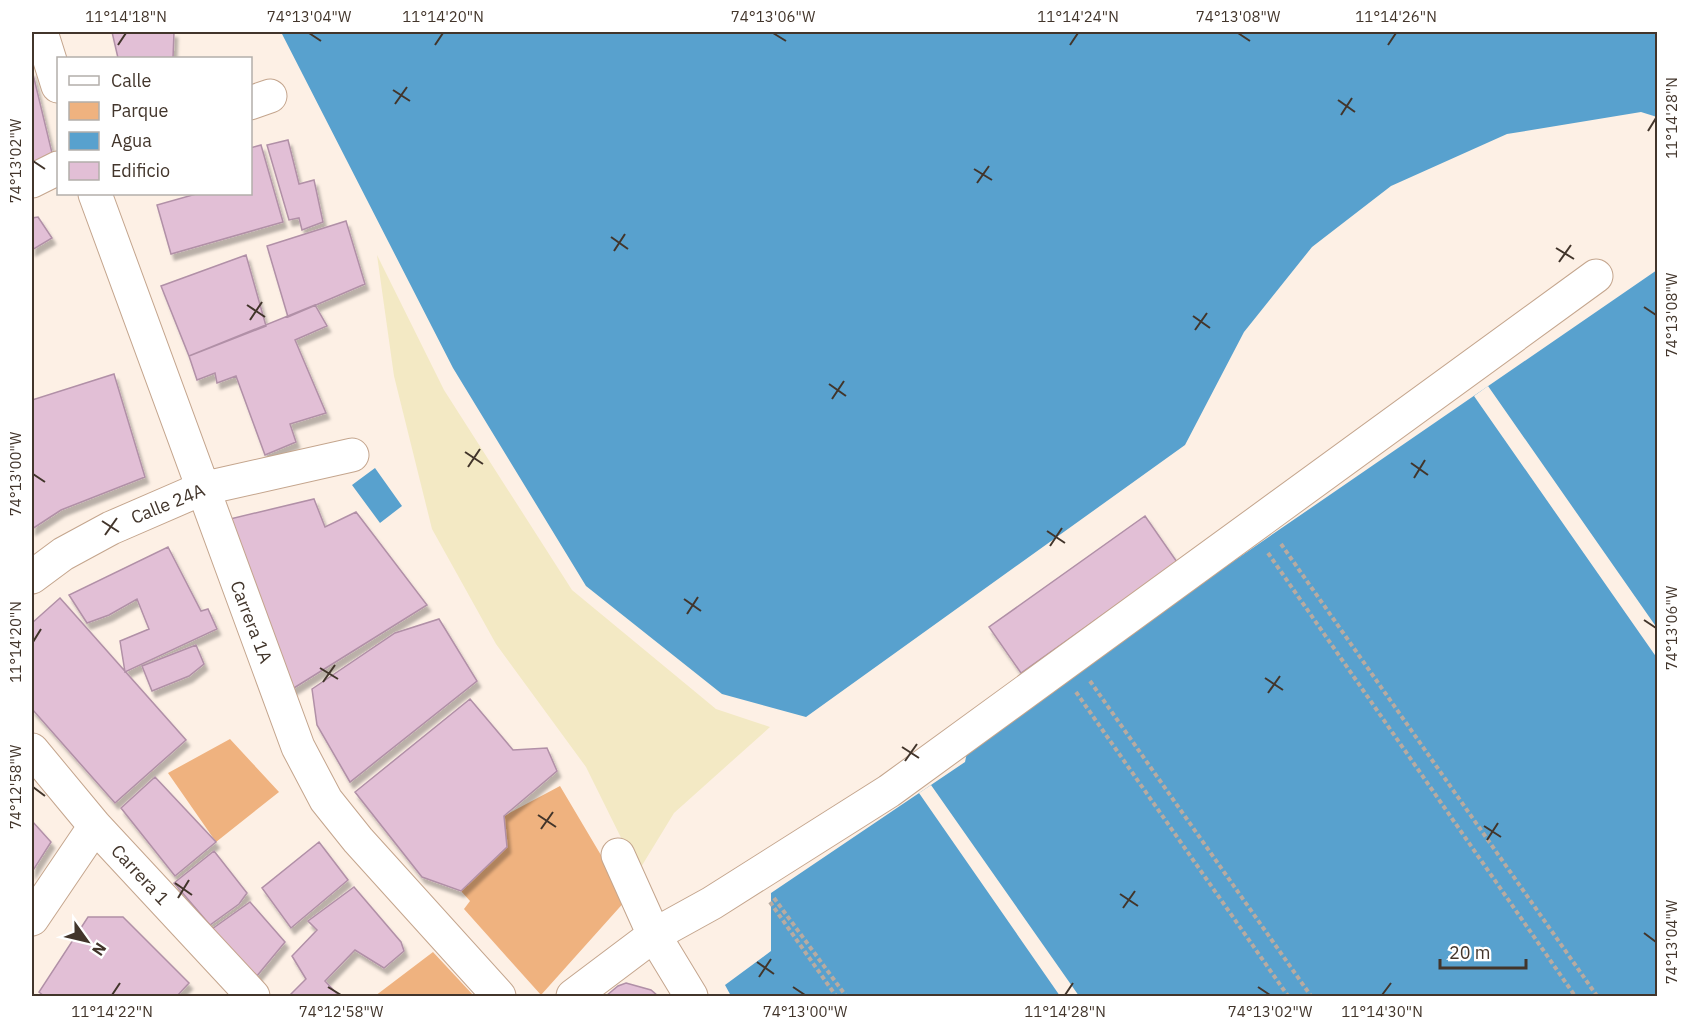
<svg xmlns="http://www.w3.org/2000/svg" width="1689" height="1028" font-family="'IBM Plex Sans',sans-serif">
	<defs>
		<filter id="shadow"><feDropShadow dx="3.5" dy="6" stdDeviation="1.5" flood-color="#0004"/></filter>
	</defs>
	<rect width="100%" height="100%" fill="#fdf0e5"/>
	<path fill="#efb27f" d="M230 739 279 792 216 842 168 773Z
		M560 786 627 899 541 995 464 909 470 901 461 891 507 847 504 816Z
		M433 952 474 996H375Z"/>
	<path fill="#f3e9c4" d="M377 255 444 390 572 590 716 709 770 727 674 813 638 872 586 767 496 644 432 529 394 376Z"/>
	<path fill="#58a1ce" d="M281 32H1657V117L1641 112 1507 134 1391 186 1312 247 1244 332 1185 445 806 717 722 694 586 586 453 368Z
		M1657 270V996H731L725 985 771 951V893L965 762 969 743Z
		M375 468 402 506 380 523 352 485Z"/>
	<path fill="#fdf0e5" d="M1488 386 1657 628V658L1474 396Z
		M931 785 1079 996H1060L919 793Z"/>
	<path fill="#e2bfd6" stroke="#b190a7" stroke-width="1.5" filter="url(#shadow)" d="M112 32H174L173 58H118Z
		M32 70 52 153 32 164Z
		M288 140 299 184 314 180 323 222 302 230 299 218 289 220 267 145Z
		M261 145 283 222 171 254 157 205 196 194H250V148Z
		M38 217 52 238 32 250V218Z
		M346 221 365 284 288 317 267 246Z
		M246 255 266 326 189 356 161 286Z
		M315 305 327 326 295 340 326 413 290 424 296 442 265 455 236 376 217 383 215 373 197 380 189 356Z
		M114 374 145 477 61 510 32 529V400Z
		M314 499 325 527 356 512 427 605 289 691 230 519Z
		M1145 516 1177 562 1021 673 989 627Z
		M168 547 201 611 208 609 217 629 125 672 120 641 149 629 137 599 109 615 87 623 69 595Z
		M60 598 186 740 115 803 32 709V623Z
		M439 619 477 681 350 782 317 725 312 689 395 633Z
		M196 645 204 664 189 676 152 691 142 666Z
		M470 699 513 750 547 748 557 771 504 816 507 847 461 891 422 877 355 792Z
		M155 777 216 842 175 876 121 808Z
		M32 821 51 842 32 872Z
		M319 842 348 880 291 928 262 888Z
		M214 851 247 893 239 904 210 925 174 883Z
		M354 887 401 942 404 951 384 968 355 950 325 981 339 996H289L306 979 292 956 317 930 308 921Z
		M250 902 285 942 256 977 212 929Z
		M88 917H123L189 983 177 996H44L39 992Z
		M626 983 651 990 658 996H606L618 986Z"/>
	<g fill="none" stroke-linecap="round" stroke-linejoin="round">
		<defs>
			<path id="minor" d="M41 32 58 86
				M250 103 270 96
				M32 181 58 168
				M95 194 298 747 326 800 358 840 499 996
				M32 577 63 554 111 528 201 489 352 455
				M32 750 95 826 253 996
				M618 855 654 935 691 996
				M32 919 95 826
				M573 996 654 935 712 903 889 791 1596 276"/>
		</defs>
		<use href="#minor" stroke="#c4a58d" stroke-width="35"/>
		<path stroke="#b8aba1" stroke-width="4" stroke-dasharray="4.5 3" stroke-linecap="butt" d="M1281 544 1597 996
			M1268 553 1575 996
			M1090 681 1311 996
			M1076 692 1288 996
			M774 898 846 996
			M770 902 836 996"/>
		<use href="#minor" stroke="#fff" stroke-width="33"/>
	</g>
	<path fill="none" stroke="#42352b" stroke-width="2" d="M309 33 321 41M773 33 786 41M1238 33 1250 41M118 45 126 33M435 45 443 33M1070 45 1078 33M1388 45 1396 33M393 90 410 101M1338 100 1355 112M395 104 407 87M1341 115 1352 98M1648 131 1656 118M33 161 45 169M974 169 992 180M977 183 989 166M611 237 628 249M1556 248 1574 259M614 251 625 234M1559 262 1571 245M247 305 265 317M1644 307 1656 315M1193 316 1210 328M250 320 262 302M1195 330 1207 313M829 384 846 396M832 399 844 381M465 452 483 464M1411 463 1428 475M468 467 480 449M33 474 45 482M1414 478 1425 460M102 521 119 532M1047 531 1065 543M105 535 117 518M1050 546 1062 528M684 599 701 611M687 614 698 597M1644 620 1656 628M33 642 41 629M320 668 338 679M1265 678 1283 690M323 682 335 665M1268 693 1280 676M902 747 919 758M905 761 917 744M33 787 45 796M538 815 556 827M1484 826 1501 837M541 829 553 812M1487 840 1498 823M175 883 192 895M1120 894 1138 906M178 898 189 880M1123 908 1135 891M1644 933 1656 942M757 962 774 974M759 977 771 959M328 987 341 995M793 987 805 995M1258 987 1270 995M112 995 120 983M1065 995 1073 983M1382 995 1391 983"/>
	<g text-anchor="middle" stroke-width="4.5" stroke-linejoin="round" paint-order="stroke">
		<g font-size="18" fill="#42352b" stroke="#fff">
			<text transform="translate(168 504) rotate(-22)" y="6">Calle 24A</text>
			<text transform="translate(251 622) rotate(69)" y="6">Carrera 1A</text>
			<text transform="translate(140 875) rotate(47)" y="6">Carrera 1</text>
		</g>
	</g>
	<rect width="1689" height="1028" fill="none" stroke="#ffffff" stroke-width="66"/>
	<rect x="57" y="57" width="195" height="138" fill="#ffffff" stroke="#b3aeaa" stroke-width="1.5"/>
	<rect x="69" y="76" width="30" height="9" fill="#ffffff" stroke="#b3aeaa" stroke-width="1.5"/>
	<text x="111" y="87" font-size="18" fill="#42352b">Calle</text>
	<rect x="69" y="102" width="30" height="18" fill="#efb27f" stroke="#b3aeaa" stroke-width="1.5"/>
	<text x="111" y="117" font-size="18" fill="#42352b">Parque</text>
	<rect x="69" y="132" width="30" height="18" fill="#58a1ce" stroke="#b3aeaa" stroke-width="1.5"/>
	<text x="111" y="147" font-size="18" fill="#42352b">Agua</text>
	<rect x="69" y="162" width="30" height="18" fill="#e2bfd6" stroke="#b3aeaa" stroke-width="1.5"/>
	<text x="111" y="177" font-size="18" fill="#42352b">Edificio</text>
	<g transform="translate(87 941) rotate(124)" stroke="#ffffff" stroke-width="4.5" paint-order="stroke">
	<path d="M0-4.5L10 22L0 15L-10 22Z" fill="#42352b"/>
	<text y="-9" font-size="16" font-weight="bold" text-anchor="middle" fill="#42352b">N</text>
	</g>
	<path d="M1440 959v9h86v-9" fill="none" stroke="#42352b" stroke-width="3"/>
	<text x="1449" y="959" font-size="18" fill="#42352b" stroke="#ffffff" stroke-width="4.5" paint-order="stroke">20 m</text>
	<rect x="33" y="33" width="1623" height="962" fill="none" stroke="#42352b" stroke-width="2"/>
	<g font-size="15" text-anchor="middle" fill="#42352b">
		<text x="126" y="22">11°14'18"N</text>
		<text x="309" y="22">74°13'04"W</text>
		<text x="443" y="22">11°14'20"N</text>
		<text x="773" y="22">74°13'06"W</text>
		<text x="1078" y="22">11°14'24"N</text>
		<text x="1238" y="22">74°13'08"W</text>
		<text x="1396" y="22">11°14'26"N</text>
		<text transform="translate(1672 118) rotate(-90)" y="5">11°14'28"N</text>
		<text transform="translate(16 161) rotate(-90)" y="5">74°13'02"W</text>
		<text transform="translate(1672 315) rotate(-90)" y="5">74°13'08"W</text>
		<text transform="translate(16 474) rotate(-90)" y="5">74°13'00"W</text>
		<text transform="translate(1672 628) rotate(-90)" y="5">74°13'06"W</text>
		<text transform="translate(16 642) rotate(-90)" y="5">11°14'20"N</text>
		<text transform="translate(16 787) rotate(-90)" y="5">74°12'58"W</text>
		<text transform="translate(1672 942) rotate(-90)" y="5">74°13'04"W</text>
		<text x="112" y="1017">11°14'22"N</text>
		<text x="341" y="1017">74°12'58"W</text>
		<text x="805" y="1017">74°13'00"W</text>
		<text x="1065" y="1017">11°14'28"N</text>
		<text x="1270" y="1017">74°13'02"W</text>
		<text x="1382" y="1017">11°14'30"N</text>
	</g>
</svg>
